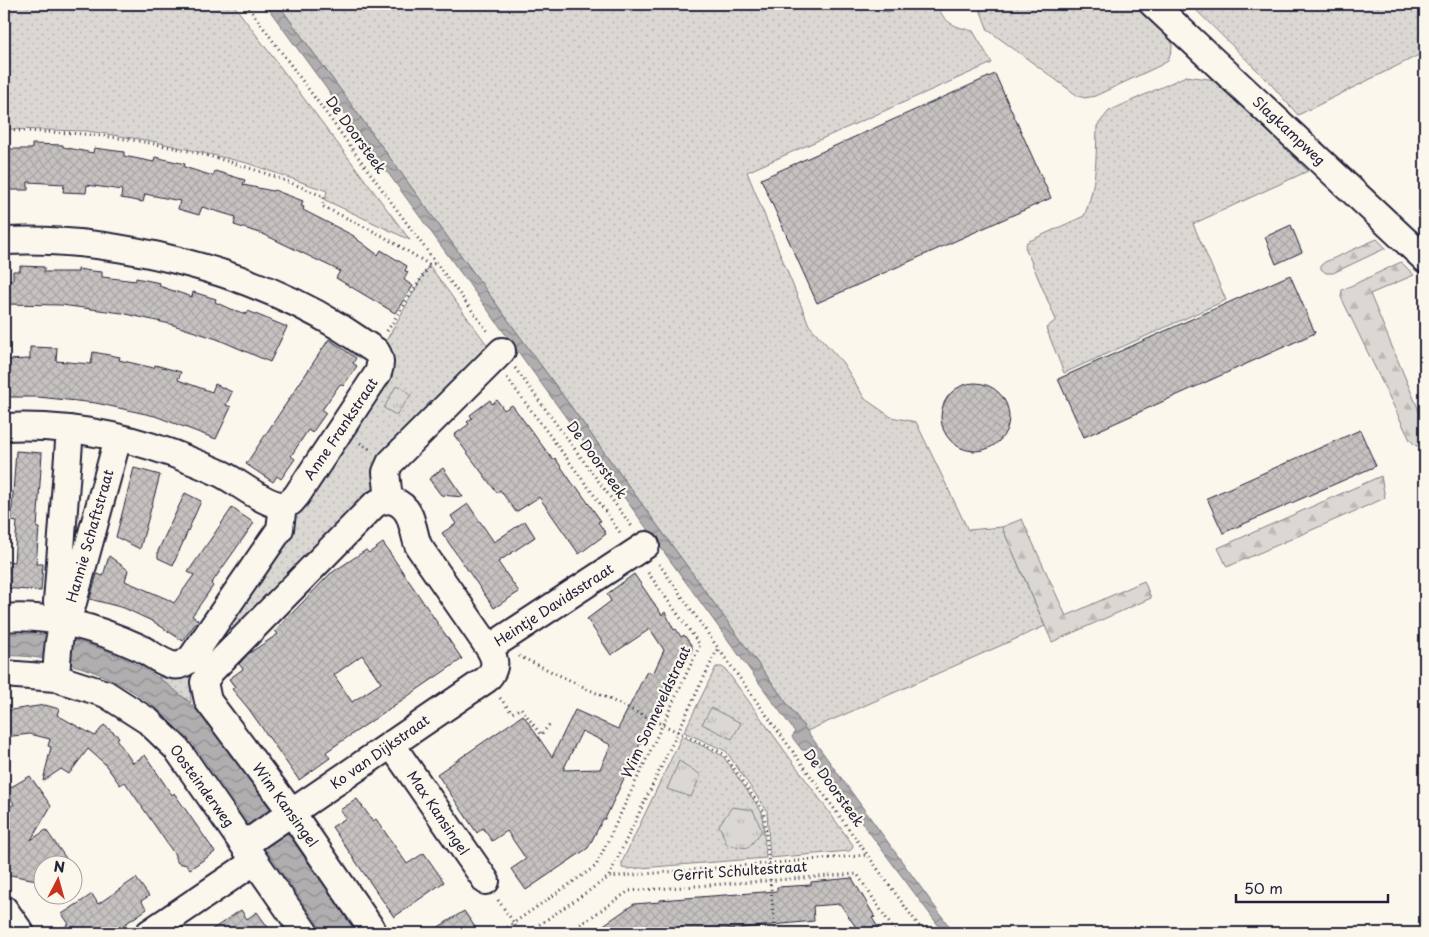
<svg xmlns="http://www.w3.org/2000/svg" width="1429" height="937" font-family="'Playpen Sans',sans-serif">
	<defs>
		<pattern id="grass-dots" width="8" height="8" patternUnits="userSpaceOnUse" patternTransform="scale(1.25)"><rect width="8" height="8" fill="#dbd8d3"/><path d="M2 2h.1M6 6h.1" fill="none" stroke="#bcb9b6" stroke-width="1.8" stroke-linecap="round"/></pattern>
		<pattern id="forest-firs" width="22" height="20" patternUnits="userSpaceOnUse" patternTransform="scale(1.25)"><rect width="22" height="20" fill="#dbd8d3"/><path d="M5 1l3.5 6h-7zM16 11l3.5 6h-7z" fill="#bcb9b6"/></pattern>
		<pattern id="park-tufts" width="24" height="20" patternUnits="userSpaceOnUse" patternTransform="scale(1.25)"><rect width="24" height="20" fill="#dbd8d3"/><path d="M3 7l-1-3M5 7V3M7 7l1-3M15 17l-1-3M17 17v-4M19 17l1-3" fill="none" stroke="#bcb9b6"/></pattern>
		<pattern id="water-waves" width="16" height="10" patternUnits="userSpaceOnUse" patternTransform="scale(1.25)"><rect width="16" height="10" fill="#b1aeb0"/><path d="M0 5q4-4 8 0t8 0" fill="none" stroke="#908d90"/></pattern>
		<pattern id="building-cross-hatch" width="8" height="8" patternUnits="userSpaceOnUse" patternTransform="scale(1.25)"><rect width="8" height="8" fill="#c6c2c0"/><path d="M0 0l8 8M0 8l8-8" fill="none" stroke="#aaa6a6"/></pattern>
	</defs>
	<rect width="100%" height="100%" fill="#fbf7ec"/>
	<filter id="ink" filterUnits="userSpaceOnUse"><feTurbulence type="fractalNoise" baseFrequency=".02" numOctaves="2"/><feDisplacementMap in="SourceGraphic" scale="10" xChannelSelector="R" yChannelSelector="G"/><feConvolveMatrix kernelMatrix="1 2 1 2 8 2 1 2 1" color-interpolation-filters="sRGB"/></filter>
	<g filter="url(#ink)">
		<path fill="url(#grass-dots)" stroke="#7e7d87" d="M4 4H233L410 240 325 200 327 191 247 163 152 141 87 131 4 129Z
			M278 4H879L883 11 894 9 895 4H938C942 23 956 27 973 31L992 63 747 172 809 325 843 363 865 399 891 417 916 422 968 530 1002 527 1045 626 807 731Z
			M978 4H1141L1172 35V48L1168 61 1159 66 1095 96 1085 98 1078 96 988 30Z
			M1190 4H1425V52L1298 115 1268 81Z
			M1186 76 1216 80 1308 171 1193 224 1226 300 1064 373 1046 328 1056 320 1025 247 1027 242 1084 216C1097 185 1096 159 1097 126L1109 111Z
			M429 265 488 346 393 442 384 455 381 490 363 500 226 636 201 659 194 667 190 681 191 703 158 677H168L393 359 386 341Z
			M716 667H722L726 670 853 845 852 849 849 851 770 858 767 811 726 751 684 732Z
			M682 736 723 756 762 812 766 858 628 869 622 868V862Z"/>
		<path fill="url(#forest-firs)" stroke="#7e7d87" d="M879 4H895L894 9 889 12 883 11Z
			M1377 239 1386 248 1333 273H1326L1321 269V265L1325 262Z
			M1401 262 1414 275 1370 294 1425 425V442L1416 446 1410 440 1341 297 1342 290Z
			M1381 476 1385 498 1227 567 1218 548Z
			M1022 519 1066 616 1144 581 1151 598 1052 642 1002 527Z"/>
		<path fill="url(#park-tufts)" stroke="#7e7d87" d="M396 386H400L411 395 396 415 384 408Z
			M711 708 741 723 732 739 702 724Z
			M679 761 701 775 691 797 667 789Z
			M732 807 753 810 762 831 748 848 727 845 719 825Z"/>
		<path fill="url(#water-waves)" stroke="#787681" d="M265 4H278L954 933H944L808 750H802L792 737 795 732Z
			M4 634C21 632 40 634 58 637 119 649 167 676 209 723L358 933H324L191 741C153 699 106 669 50 660 35 657 19 655 4 656Z"/>
		<path fill="url(#building-cross-hatch)" stroke="#22223b" fill-rule="evenodd" d="M995 74 1051 198 817 303 761 179Z
			M32 144 63 145V147L93 153 94 148 124 152V156L154 162 155 157 185 164 184 167 213 176 215 171 245 180 243 185 273 191 274 190 303 201 301 206 304 207 303 210 354 236V237L378 255 381 250 407 266 405 271 408 272 404 280 413 286 395 313 336 278 340 271 263 234 234 225 236 217 202 207 199 215 178 209 180 201 145 194 143 202 121 198 122 190 87 185 86 193 63 192 64 184 28 182V190H6L5 182H4V149H32Z
			M1291 225 1302 252 1276 264 1265 237Z
			M20 266 44 267V272H78V269L91 271 102 272V277L136 281V278L160 283 159 286 192 297 193 292 216 299 215 302 230 309 247 314 248 311 287 327 270 362 217 339 170 324 122 313 61 305 4 304V281L13 280V271H20Z
			M1290 275 1315 333 1084 437 1058 379Z
			M329 339 356 358 353 363 357 366 343 386 340 384 322 410 326 413 312 433 308 430 291 456 295 459 281 479 277 476 273 482 246 464Z
			M30 347 57 348 56 361 91 364 93 352 120 357 119 360 154 368 155 365 181 372 178 380 212 392 215 384 232 392 226 405 231 407 216 439 155 416 96 403 38 397H4V360L30 359Z
			M941 417a34 34 0 1 1 68 0a34 34 0 1 1-68 0Z
			M490 400 492 404 497 400 504 410 512 405 553 460 555 458 575 487 576 486 601 521 598 522 606 534 579 554 539 497 516 512 500 490 497 493 454 435 469 424 467 422 472 418 470 415Z
			M1360 430 1376 466 1223 533 1207 498Z
			M16 451 42 453 37 528H39L36 564H43L41 591 4 588V561L14 562 17 522 11 521Z
			M134 468 160 475 140 549 116 537Z
			M443 468 463 497 441 495 429 479Z
			M185 493 201 501 173 565 158 558V551Z
			M468 504 494 542 525 521 535 537 498 562 519 592 494 608 442 533 456 524 451 516Z
			M232 508 254 523 211 584 213 586 192 616 198 620 183 641 154 622 124 608 90 599 97 574 103 576 109 556 128 570 125 581 167 599 174 603 194 575 188 572Z
			M383 543 462 659 326 752 330 758 299 780 248 708 232 689 235 687 229 679 243 669 239 664 248 654 278 634 275 631 330 574 366 550 369 553ZM362 655 381 683 352 702 334 675Z
			M634 574 662 615 665 612 674 630 676 629 681 637 684 635 692 646V650L686 662 683 660 663 703 660 701 605 819H603L588 848 526 890 511 869 526 859 507 831 492 841 483 828 477 833 437 774 523 715 552 757 575 710 618 729 647 671 653 674 664 650 650 629 611 655 587 619 611 601 607 594ZM582 731 611 745 600 769 563 770Z
			M45 705 59 709 57 715 95 736 104 725 119 737 117 740 133 763 145 755 172 795 174 793 215 852 190 869 187 865 178 863 175 858V855L125 782 120 785 104 763 88 749 69 774 61 769 43 781 51 747 48 746 50 739 30 734 4 737V711Z
			M30 776 51 806 31 840 46 830 70 864H42V881L10 875 4 886V811L14 804 6 790Z
			M357 799 373 821 376 819 407 864 424 853 444 882 394 917 332 827 346 818 340 810Z
			M136 878 149 896 141 901 147 909 112 933H55L69 924 62 914 85 899 92 894 98 904Z
			M852 878 875 917 872 918 882 933H860L840 904 813 906 814 921 689 933H592L634 904 660 902V900L777 891V887L811 885V882Z
			M241 910 247 919 257 912 272 933H207Z
			M464 911 479 933H429Z"/>
		<g fill="none" stroke-linecap="round" stroke-linejoin="round">
			<defs>
				<path id="minor" d="M1153 4 1425 259
					M4 241C112 236 245 269 338 326 351 334 363 343 376 351 381 359 381 364 378 373L297 495 291 502 283 505 280 529 192 657C187 662 180 667 172 665 160 662 149 652 138 647 96 628 51 614 4 618
					M4 427C69 424 134 437 194 462 204 466 213 470 222 474 238 482 267 506 283 505
					M389 500 386 472 390 463 502 351
					M62 618 57 602 70 429
					M4 674 56 678 106 694 148 721 177 749 305 933
					M56 678C58 650 57 631 72 606L118 438
					M391 744 486 881
					M244 845 487 679C497 668 496 660 489 648
					M4 909 21 933
					M371 928 292 813 208 701 204 682 211 671 374 505C391 493 408 505 412 524 415 532 415 539 419 547L489 648 646 545
					M149 933 255 861"/>
			</defs>
			<use href="#minor" stroke="#22223b" stroke-width="30"/>
			<path stroke="#22223b" stroke-width="3" stroke-dasharray="1 4" stroke-linecap="butt" d="M246 4 436 263 489 333
				M4 131C19 130 34 132 50 132 144 136 238 158 324 197L322 206 381 235 430 265 436 263
				M387 331 430 265
				M515 368 633 528
				M507 378 594 495 621 534
				M360 443 371 450
				M659 564 718 648 924 933
				M519 656 724 754 764 812 775 933
				M500 698 512 713 521 708 541 735 549 725
				M609 876 718 648
				M498 900 514 923 519 933
				M499 933 596 866 700 645 646 570
				M527 933 609 877 868 855
				M568 933 629 891 857 874 896 933"/>
			<use href="#minor" stroke="#fbf7ec" stroke-width="26"/>
		</g>
	</g>
	<g text-anchor="middle" stroke-width="4.5" stroke-linejoin="round" paint-order="stroke">
		<g font-size="14" fill="#22223b" stroke="#fbf7ec">
			<text transform="translate(1289 131) rotate(43)" y="5">Slagkampweg</text>
			<text transform="translate(356 135) rotate(54)" y="5">De Doorsteek</text>
			<text transform="translate(341 429) rotate(-56)" y="5">Anne Frankstraat</text>
			<text transform="translate(597 460) rotate(54)" y="5">De Doorsteek</text>
			<text transform="translate(90 536) rotate(-74)" y="5">Hannie Schaftstraat</text>
			<text transform="translate(554 605) rotate(-33)" y="5">Heintje Davidsstraat</text>
			<text transform="translate(656 712) rotate(-65)" y="5">Wim Sonneveldstraat</text>
			<text transform="translate(380 752) rotate(-35)" y="5">Ko van Dijkstraat</text>
			<text transform="translate(202 786) rotate(54)" y="5">Oosteinderweg</text>
			<text transform="translate(834 788) rotate(54)" y="5">De Doorsteek</text>
			<text transform="translate(285 805) rotate(54)" y="5">Wim Kansingel</text>
			<text transform="translate(438 813) rotate(56)" y="5">Max Kansingel</text>
			<text transform="translate(740 871) rotate(-4)" y="5">Gerrit Schultestraat</text>
		</g>
	</g>
	<rect width="1429" height="937" fill="none" stroke="#fbf7ec" stroke-width="20"/>
	<rect x="10" y="10" width="1409" height="917" fill="none" stroke="#22223b" stroke-width="2" filter="url(#ink)"/>
	<g transform="translate(58 880) rotate(6)"><circle r="24" fill="#fbf7ec" stroke="#a4a2a5"/>
	<path d="M0-4L9 19L0 12L-9 19Z" fill="#c8321e"/>
	<text y="-8" font-size="14" font-weight="bold" text-anchor="middle" fill="#22223b">N</text>
	</g>
	<path d="M1236 894v8h152v-8" fill="none" stroke="#22223b" stroke-width="2.5"/>
	<text x="1244" y="894" font-size="15" fill="#22223b" stroke="#fbf7ec" stroke-width="4" paint-order="stroke">50 m</text>
</svg>
